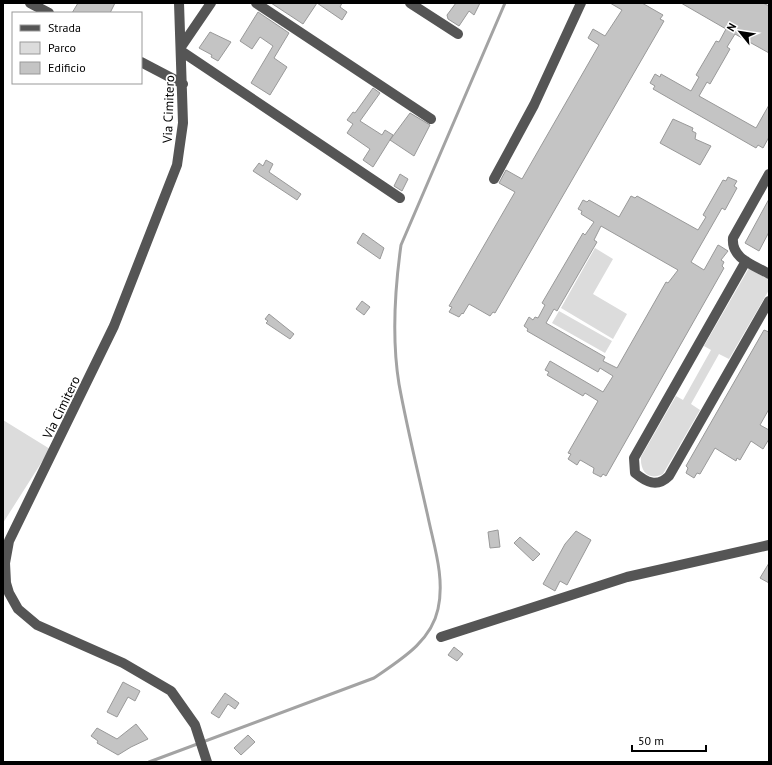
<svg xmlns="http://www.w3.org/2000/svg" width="772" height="765" font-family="'PT Sans',sans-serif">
	<rect width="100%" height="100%" fill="#fff"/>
	<path fill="#dcdcdc" d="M595 248 613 259 593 294 627 314 613 339 561 308Z
		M749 268 769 280V290L729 359 719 354 691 404 700 410 663 474C649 481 640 472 641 457L676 396 683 400 711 350 704 346Z
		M559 311 612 341 605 353 552 323Z
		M3 420 50 449 3 523Z"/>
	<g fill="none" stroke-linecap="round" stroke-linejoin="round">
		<path stroke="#a3a3a3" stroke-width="3" d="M149 762 374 678C400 660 431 642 438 609 445 578 434 546 428 517 418 472 407 428 399 384 392 341 395 288 401 245L505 3"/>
	</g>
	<path fill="#c4c4c4" stroke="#999" fill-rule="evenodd" d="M78 3H115L110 13H72Z
		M271 3H317L303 24Z
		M317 3H342L340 7 347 12 342 20Z
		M456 3H480L474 15 469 11 459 26 448 19 447 15Z
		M610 3H642L663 15 660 19 664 21 495 313 493 312 490 316 469 304 463 314 462 313 459 317 449 312 452 307 449 306 515 192 499 183 506 170 522 179 599 45 588 38 593 29 605 36 622 10Z
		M681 3H763L769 6V53L735 34 727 47 730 49 710 84 707 82 699 96 756 128 769 105V137L763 148 758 145 756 148 653 89 655 86 650 83 655 74 660 77 661 74 691 91 699 77 696 75 716 41 719 42 726 29Z
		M258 12 289 33 274 58 287 67 270 95 251 83 273 46 260 37 252 49 240 41Z
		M210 32 231 42 218 61 211 57 212 55 199 48Z
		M373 88 380 93 360 121 382 135 385 130 393 135 373 167 363 160 370 149 347 133 353 124 347 120 353 112 355 113Z
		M410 113 430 125 414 156 390 140Z
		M673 119 693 128 692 131 696 133 695 139 711 146 700 165 660 143Z
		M266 160 273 164 269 172 301 194 297 200 253 171 259 163 263 166Z
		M400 174 408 179 402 191 394 186Z
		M728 177 737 181 734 186 737 188 725 210 722 208 691 262 704 270 718 245 720 246 728 251 721 260 724 262 722 266 724 268 606 476 603 474 601 477 593 473 594 468 582 461 580 460 577 465 568 459 571 454 568 453 598 401 585 393 583 396 547 375 549 372 545 370 550 361 603 392 613 376 600 368 598 372 527 331 528 329 524 326 529 317 533 320 535 317 538 318 545 305 542 303 583 233 585 235 594 222 581 214 582 211 578 209 583 200 587 202 589 200 619 217 631 196 635 198 637 196 698 230 706 217 703 215 723 180 726 181ZM601 226 678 270 668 283 666 282 617 368 603 361 605 357 546 323 554 309 557 311 597 242 594 240Z
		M769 199V232L759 251 745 243Z
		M363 233 384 248 380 259 357 243Z
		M362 301 370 307 364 315 356 309Z
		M269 314 294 334 290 339 266 323 268 321 265 319Z
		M764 330 769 332V409L760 425 769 430V439L763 449 751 441 740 460 737 458 736 461 715 448 700 474 697 473 694 478 686 473 688 468 686 466Z
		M498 530 500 547 490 548 488 532Z
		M576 531 591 540 567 585 560 581 555 591 543 584 565 544Z
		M520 537 540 554 533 561 514 543Z
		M769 563V583L760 578Z
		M454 647 463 654 457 661 448 655Z
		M123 682 140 691 135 701 128 697 117 717 107 712Z
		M225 693 239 703 235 709 228 704 219 718 211 713Z
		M136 724 148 739 131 747 118 755 97 743 98 741 91 736 97 728 117 739Z
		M248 735 255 742 241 755 234 748Z"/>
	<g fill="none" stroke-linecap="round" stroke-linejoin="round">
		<path stroke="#555" stroke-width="10" d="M30 3 49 13
			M179 3 183 123 177 165 114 326 9 541 5 563 6 583 9 593 18 609 37 625 123 663 171 691 195 725 207 762
			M256 3 431 119
			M410 3 458 34
			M181 47 211 3
			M181 51 400 198
			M141 62 183 84
			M769 174 733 238C731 259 754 265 769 274
			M494 179 534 105 581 3
			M746 261 634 458 635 473C646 482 657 488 669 476L769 301
			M441 637 627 577 769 545"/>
	</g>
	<g text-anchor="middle" stroke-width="3.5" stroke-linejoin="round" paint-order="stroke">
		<g font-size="13" fill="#000" stroke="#fff">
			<text transform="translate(168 109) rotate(-88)" y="5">Via Cimitero</text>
			<text transform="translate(61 407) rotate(-64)" y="5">Via Cimitero</text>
		</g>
	</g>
	<rect width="772" height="765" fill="none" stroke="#000000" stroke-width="8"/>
	<rect x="12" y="12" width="130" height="72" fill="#ffffff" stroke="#999999"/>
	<rect x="20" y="25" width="20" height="6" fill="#555555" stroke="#999999"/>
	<text x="48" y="32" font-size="12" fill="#000000">Strada</text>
	<rect x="20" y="42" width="20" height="12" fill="#dcdcdc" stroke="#999999"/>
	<text x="48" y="52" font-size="12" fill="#000000">Parco</text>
	<rect x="20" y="62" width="20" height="12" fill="#c4c4c4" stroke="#999999"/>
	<text x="48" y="72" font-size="12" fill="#000000">Edificio</text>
	<g transform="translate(740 32) rotate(300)" stroke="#ffffff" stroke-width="3" paint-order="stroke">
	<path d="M0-3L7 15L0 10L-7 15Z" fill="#000000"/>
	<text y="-6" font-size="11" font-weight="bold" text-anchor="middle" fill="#000000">N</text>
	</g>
	<path d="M632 745v6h74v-6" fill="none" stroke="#000000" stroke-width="2"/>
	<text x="638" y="745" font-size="12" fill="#000000" stroke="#ffffff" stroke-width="3" paint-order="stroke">50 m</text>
</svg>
